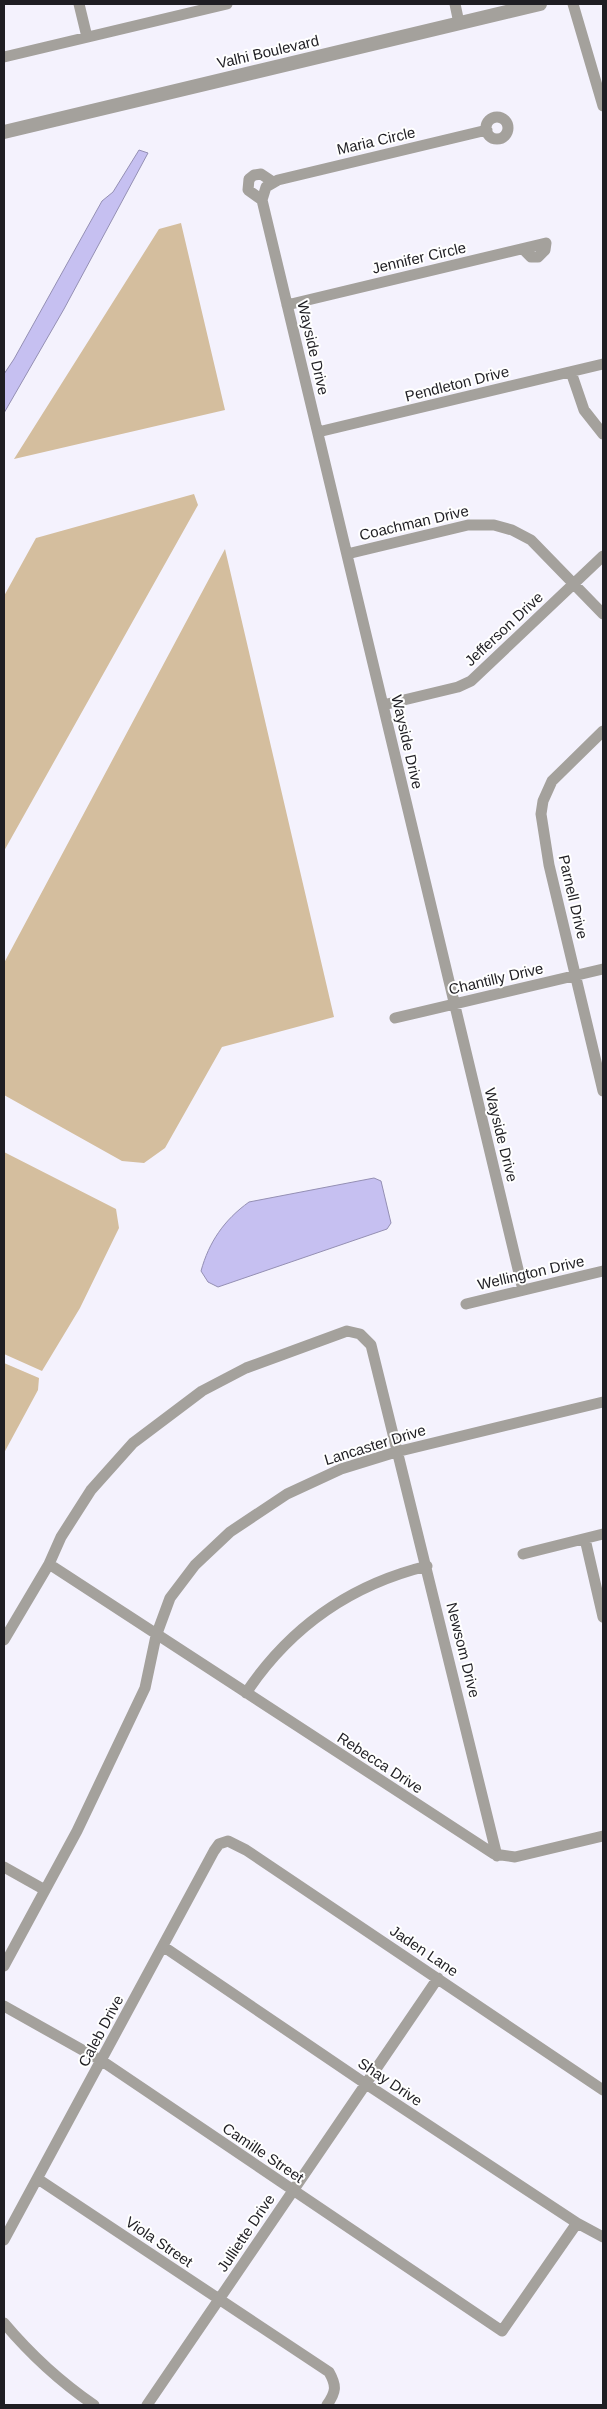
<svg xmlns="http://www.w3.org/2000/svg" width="607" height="2409" font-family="Arial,sans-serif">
	<rect width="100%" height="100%" fill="#f4f2fd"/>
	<path fill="#d4be9e" d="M181 223 225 410 14 459 159 229Z
		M194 494 198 505 4 851V596L36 538Z
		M225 549 334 1017 222 1047 165 1148 144 1163 122 1161 4 1095V963Z
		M4 1152 116 1209 119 1228 80 1308 42 1371 4 1354Z
		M4 1363 39 1378 38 1390 4 1453Z"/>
	<path fill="#c6c0f1" stroke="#948fb3" d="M139 150 148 153 64 309 4 413V374L14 359 102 201 113 192Z
		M374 1178 381 1181 391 1223 387 1229 218 1287 208 1282 201 1271C209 1242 224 1220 249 1202Z"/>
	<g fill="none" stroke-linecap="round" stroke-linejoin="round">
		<path stroke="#a4a19c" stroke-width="11" d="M79 4 87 37
			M455 4 459 23
			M573 4 603 106
			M4 57 227 4
			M486 128a11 11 0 1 1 22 0a11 11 0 1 1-22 0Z
			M487 130 278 180 266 187 262 200 523 1290
			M262 200 248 190 249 179 254 175 261 174 273 182
			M287 305 546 243 545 250 538 257H531L523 249
			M571 372 584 410 603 434
			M318 432 603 364
			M347 554 468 525H494L512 530 531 540 603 614
			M383 705 458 687 471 681 603 556
			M603 731 552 781 543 801 541 814 549 865 603 1091
			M395 1018 603 969
			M466 1304 603 1271
			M585 1539 603 1617
			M523 1554 603 1534
			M49 1564 494 1854 515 1857 603 1836
			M4 1640 49 1564 61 1537 91 1490 133 1443 202 1391 246 1368 347 1331 360 1334 371 1345 497 1856
			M246 1693C290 1627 350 1585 427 1566
			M4 1867 45 1890
			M164 1947 366 2084 577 2223 603 2237
			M4 1966 77 1831 145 1688 156 1636 170 1598 195 1565 230 1532 287 1494 341 1469 396 1452 603 1402
			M4 2006 102 2061 502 2331 577 2223
			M38 2179 329 2372C337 2386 336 2392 327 2405
			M4 2240 214 1851 219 1844 228 1841 246 1850 603 2090
			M4 2323C31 2355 59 2381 94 2405
			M147 2405 438 1978"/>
		<path stroke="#a4a19c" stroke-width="14" d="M4 132 540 4"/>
	</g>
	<g text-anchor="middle" stroke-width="4" stroke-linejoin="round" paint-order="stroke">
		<g font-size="15" fill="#1f1e23" stroke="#fff">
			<text transform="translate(268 52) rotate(-13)" y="5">Valhi Boulevard</text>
			<text transform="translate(376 141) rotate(-13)" y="5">Maria Circle</text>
			<text transform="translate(419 258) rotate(-13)" y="5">Jennifer Circle</text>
			<text transform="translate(313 348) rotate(77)" y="5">Wayside Drive</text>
			<text transform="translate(457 384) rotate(-14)" y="5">Pendleton Drive</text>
			<text transform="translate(414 523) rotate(-13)" y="5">Coachman Drive</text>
			<text transform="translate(504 629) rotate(-43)" y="5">Jefferson Drive</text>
			<text transform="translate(407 742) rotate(77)" y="5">Wayside Drive</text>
			<text transform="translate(573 897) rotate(77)" y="5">Parnell Drive</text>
			<text transform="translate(496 979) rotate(-13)" y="5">Chantilly Drive</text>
			<text transform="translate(501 1135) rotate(76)" y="5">Wayside Drive</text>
			<text transform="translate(531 1273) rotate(-13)" y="5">Wellington Drive</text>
			<text transform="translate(375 1445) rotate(-17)" y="5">Lancaster Drive</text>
			<text transform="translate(463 1650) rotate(76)" y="5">Newsom Drive</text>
			<text transform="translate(380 1763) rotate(33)" y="5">Rebecca Drive</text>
			<text transform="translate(424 1951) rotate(34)" y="5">Jaden Lane</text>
			<text transform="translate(101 2031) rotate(-62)" y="5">Caleb Drive</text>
			<text transform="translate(390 2082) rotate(34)" y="5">Shay Drive</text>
			<text transform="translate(263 2153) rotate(34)" y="5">Camille Street</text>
			<text transform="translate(246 2233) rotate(-56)" y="5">Julliette Drive</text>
			<text transform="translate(159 2242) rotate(34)" y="5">Viola Street</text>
		</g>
	</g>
	<rect width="607" height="2409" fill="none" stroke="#1f1e23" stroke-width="10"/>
</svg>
